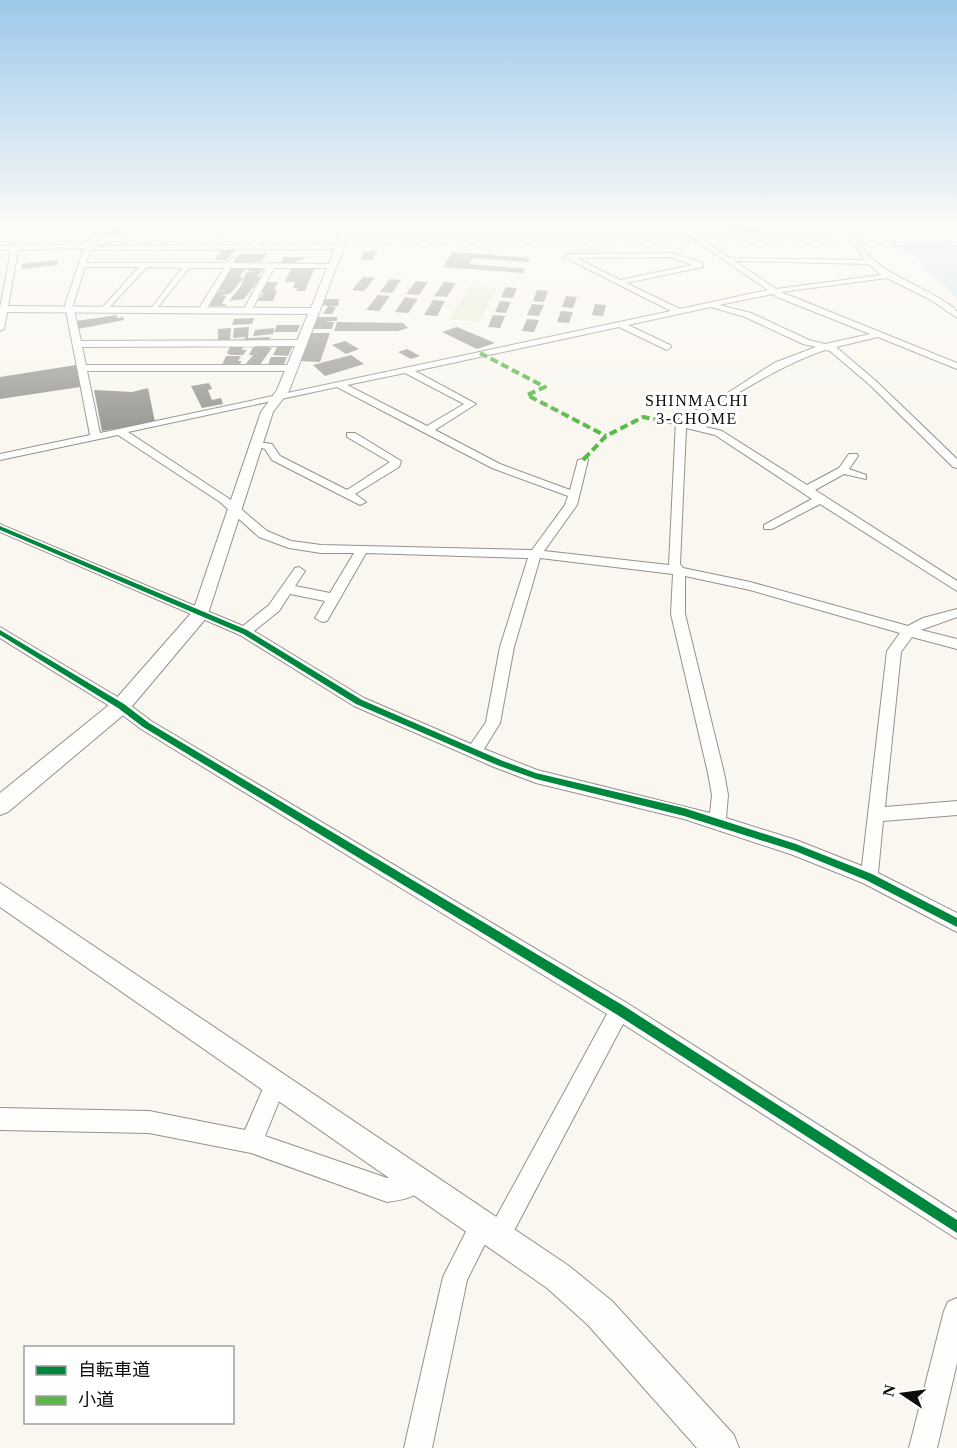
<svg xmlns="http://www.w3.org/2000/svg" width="957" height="1448" font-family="'Times New Roman','Noto Sans JP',serif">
	<rect width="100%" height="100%" fill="#faf7f0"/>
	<path fill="#e6ecd3" d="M469 286 497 288 480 322 450 319Z"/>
	<path fill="#cce8ef" d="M877 226H957V299L915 257 891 247 882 239 886 237Z"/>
	<path fill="#9c9a96" d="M115 226H128L123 234H107Z
		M744 226 764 227 766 230 748 232Z
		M223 248 236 249 226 260H215Z
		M365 251H378L372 260H360Z
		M452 252 530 258 528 262 473 258 469 264 526 269 523 273 443 267Z
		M240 254H267L261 262H250L252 256 247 265H232Z
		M284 257H307L297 262 280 264Z
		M58 260 57 265 22 269 21 266 22 264Z
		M231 267 246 268 239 277H243L241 281 230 294 221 295 226 296 222 304H226L225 306H208L218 291H226L218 290Z
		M250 267H266L257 276 261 277 244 299 229 301 241 286 246 272H256L247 271Z
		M292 267H315L305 291H296L298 288H293L295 282H285Z
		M363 277 375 278 364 291 352 290Z
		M390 279 401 280 392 293 380 292Z
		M416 281 428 282 419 295 406 294Z
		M265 282H278L274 290H277L275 296 273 301H257L264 293 260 292Z
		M444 282 456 283 447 297 434 296Z
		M506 287 517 288 513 298 501 297Z
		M537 290 548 291 544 302 533 301Z
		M378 295 390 296 379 311 366 310Z
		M566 296 577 297 573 308 562 307Z
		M405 297 418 299 408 313 395 312Z
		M325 299H339L338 306H329L336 307 332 314H323L328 306 322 305Z
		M433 300 445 301 437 316 424 315Z
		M500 301 511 302 506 313 495 312Z
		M532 304 544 305 539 316 527 315Z
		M595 304 606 305 603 316 592 315Z
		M561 311 573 312 569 323 557 322Z
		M117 315V318L123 317 124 320 78 329 76 321Z
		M493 315 505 316 500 328 488 327Z
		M317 317H337V321H324L334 322 332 329H312Z
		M254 318 252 324 232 325 234 319Z
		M527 319 539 320 534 332 522 331Z
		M337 322 403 323 408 328 398 331H334Z
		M277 325H300L297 332H274Z
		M249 327 248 338 271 337 267 342 242 341 246 337 233 338 234 328Z
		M457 327 495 343 477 349 442 332Z
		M231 328 230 341 218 342V329Z
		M274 328 273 334 253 336 255 330Z
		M311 333H330L320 362 300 361Z
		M345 341 359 349 346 354 332 345Z
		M231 345H244L242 350H247L243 355H230L227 353Z
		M254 345 272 348 259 366H244L253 355H249Z
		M278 345H293L288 356 273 355Z
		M407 349 420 356 411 359 398 352Z
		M351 355 364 364 325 376 313 365Z
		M226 356H241L238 361H242L239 365H222Z
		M271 357H287L283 366 267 367Z
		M76 365 80 387 0 399V377Z
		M209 383 212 389 208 390 212 400 221 398 223 404 202 408 191 386Z
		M148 388 155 422 102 431 94 390 132 392Z"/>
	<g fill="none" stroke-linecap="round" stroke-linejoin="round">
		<defs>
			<path id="minor" d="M105 226H112L92 246 340 245 343 247 340 249 90 250 86 263H227L233 257 236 259 234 263 332 264 336 266 332 268H274L251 311 247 313 243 311 266 268H231L206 310 202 312 198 310 224 268H189L154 312 150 310 182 268 147 267 105 312 101 310 102 308 139 267H85L73 305 81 341 301 340 305 343 301 346 82 347 86 365H291L295 368 291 371H87L100 433 671 311 564 257 566 254 672 253 703 263V267L626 283 680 309 768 290 686 234 683 236H343L345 233 684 232 676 226H683L693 233 833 230V226H839V232L836 234 698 236 730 258 865 260 843 226H849C872 276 912 278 953 307L957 312V318L931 300 887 278 781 292 957 363V369L878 337 836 347 876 381 957 459V468L953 467 870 385 830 351 825 350C775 367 733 398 686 422L722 431 807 485 839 468 849 454H857L858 456 849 469 866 475V479L844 474 815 490 957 581V591L820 504 772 529H764V525L812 499 715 435 686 428 680 564 683 568 750 582 908 626 923 618 957 609V617L921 630 957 639V649L912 637 901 652 885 807 957 801V815L883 821 878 873 957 913V932L863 883 793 855 684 819 536 783 494 767 354 706 240 635 0 532V524L4 526 243 626 269 605 295 568 299 567 305 571 295 586 330 593 354 553H321L289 548 259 537 220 502 118 435 0 460V454L90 435 65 305 84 248 18 250 4 329 0 331V308L11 250H0V246L86 244ZM671 257 692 265 620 280 576 258ZM735 261 869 264 881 275 776 289ZM773 294 777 297 870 334 825 344 809 340 751 313 719 305ZM711 307 745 317 803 344 816 347 774 363 723 396 676 421 669 565 544 551 577 505 588 460 587 458 578 460 570 490 500 464 435 430 476 404 415 371 619 327 667 350 671 347 670 345 628 325ZM405 373 464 404 427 426 347 385ZM337 387 492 468 568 496 565 505 532 550 321 545 291 541 267 531 228 498 128 432ZM366 553 528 558 500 647 486 722 471 744 364 698 254 631 279 611 290 594 325 601 315 618 322 622 327 621ZM540 558 673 574 671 614 708 773 712 795 710 813 537 770 484 749 500 723 514 647ZM685 576 750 590 900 633 887 651 862 866 796 840 726 818 728 795 724 773 685 614Z
				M222 226H228L222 235H218Z
				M347 433H355L401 461 399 467 355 494 366 502 360 505 272 460 265 449 253 445 258 442 272 444 280 456 347 490 390 462 347 437Z
				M0 627 126 702 151 721 627 1003 957 1213V1239L623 1024 507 1244 499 1248 491 1244 488 1238 467 1280 432 1448H404L443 1277 474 1216 482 1212 490 1216 493 1223 607 1014 141 729 116 710 0 638Z
				M275 1073 282 1077 286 1084 265 1136 387 1178 401 1177 417 1169 425 1172 428 1180C421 1197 403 1200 387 1202L251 1153 149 1133 0 1130V1108L149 1111 245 1130 268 1077Z
				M957 1298V1363L937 1448H909L944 1311 948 1302Z"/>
			<path id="tertiary" d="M344 226H352L289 391 273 412 207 617 128 711 8 812 0 815V793L114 701 193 611 261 412 277 390 308 314 0 312V306L311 308Z
				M0 883 569 1266 612 1301 734 1435 739 1448H697L588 1325 547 1288 0 907Z"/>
		</defs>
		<use href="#minor" stroke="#93928f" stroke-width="2"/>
		<use href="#tertiary" stroke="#93928f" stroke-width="2"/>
		<use href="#minor" fill="#fefefd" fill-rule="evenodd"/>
		<use href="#tertiary" fill="#fefefd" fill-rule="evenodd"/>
		<defs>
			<path id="rail" d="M0 243 957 244"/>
		</defs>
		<use href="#rail" stroke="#d5c6c7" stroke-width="3"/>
		<use href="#rail" stroke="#fff" stroke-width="2" stroke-dasharray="7" stroke-linecap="butt"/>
		<path stroke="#58b947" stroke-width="4" stroke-dasharray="8 4" stroke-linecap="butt" d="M480 353 545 387 527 395 606 436
			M584 459 606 436 643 417 681 424"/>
		<path stroke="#58b947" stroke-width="4.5" stroke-dasharray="10 4.5" stroke-linecap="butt" d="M583 460 585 458"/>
		<defs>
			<path id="cycleway" d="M0 526 247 630 362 700 503 761 536 773 684 808 796 844 872 874 957 918V927L866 880 795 851 684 816 536 779 497 765 356 704 243 634 0 530Z
				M0 630 124 704 149 723 624 1006 957 1220V1233L616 1014 143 727 118 708 0 635Z"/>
		</defs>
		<use href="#cycleway" stroke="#fff" stroke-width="3"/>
		<use href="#cycleway" fill="#00873e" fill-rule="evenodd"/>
	</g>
	<linearGradient id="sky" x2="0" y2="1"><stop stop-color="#9dc9eb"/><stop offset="0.53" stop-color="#fdfbf8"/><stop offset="1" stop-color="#fdfbf8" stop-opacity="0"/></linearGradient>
	<rect width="957" height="429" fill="url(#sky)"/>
	<g text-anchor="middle" stroke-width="6" stroke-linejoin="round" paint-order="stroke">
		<g font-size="16" letter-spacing="1.5" fill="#0c0c0c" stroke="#fff">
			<text x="697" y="406">SHINMACHI<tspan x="697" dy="18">3-CHOME</tspan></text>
		</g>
	</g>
	<rect x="24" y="1346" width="210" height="78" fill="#ffffff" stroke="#9e9e9e" stroke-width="1.5"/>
	<rect x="36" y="1366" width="30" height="9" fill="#00873e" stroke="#9e9e9e" stroke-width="1.5"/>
	<text x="78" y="1376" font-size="18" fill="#0c0c0c">自転車道</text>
	<rect x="36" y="1396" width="30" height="9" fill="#58b947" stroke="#9e9e9e" stroke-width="1.5"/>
	<text x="78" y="1406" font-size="18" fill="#0c0c0c">小道</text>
	<g transform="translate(903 1394) rotate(283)" stroke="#ffffff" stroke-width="4.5" paint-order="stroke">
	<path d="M0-4.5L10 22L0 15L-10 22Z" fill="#0c0c0c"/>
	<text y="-9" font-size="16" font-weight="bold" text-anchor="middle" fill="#0c0c0c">N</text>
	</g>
</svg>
